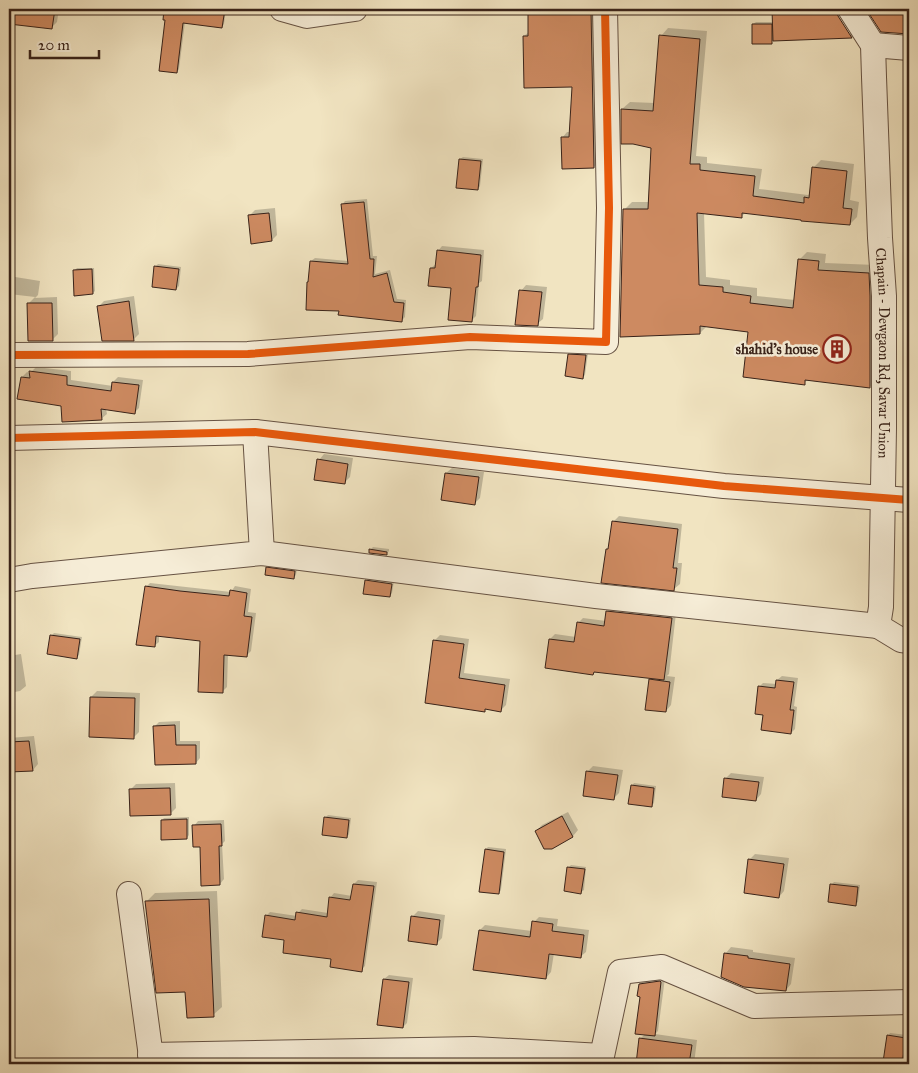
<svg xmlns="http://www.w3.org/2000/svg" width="918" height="1073" font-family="'IM FELL Great Primer',serif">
	<rect width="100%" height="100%" fill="#f1e4c1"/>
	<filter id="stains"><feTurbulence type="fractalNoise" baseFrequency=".004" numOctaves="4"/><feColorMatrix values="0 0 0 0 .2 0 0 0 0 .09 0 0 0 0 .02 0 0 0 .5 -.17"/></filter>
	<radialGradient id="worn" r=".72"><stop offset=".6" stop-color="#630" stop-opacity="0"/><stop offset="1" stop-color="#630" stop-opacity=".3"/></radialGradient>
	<path fill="#0003" fill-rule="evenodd" d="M12 9H59L57 22 51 28 10 23Z
		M156 9H226L224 24 222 27 185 22 179 69 177 72 168 10Z
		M529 9H596L599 162 594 167 562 138 567 132H570L573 86 524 36 529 32Z
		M773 9H842L856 33 852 37 774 39 771 42 753 24 756 22H774ZM836 10 851 34H848L834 12Z
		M868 9H909V33L882 31Z
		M668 28 707 31 696 156 707 157V163L762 169 759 189 808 195 811 193 814 167 821 160 854 164 850 200 859 202 857 217 850 224 746 212 741 217 704 213 706 277 730 280V285L757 288V296L795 300 800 259 807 252 826 254 825 263 876 265 877 379 870 387 809 379 804 383 749 331 707 326 700 333 624 210 632 202H649L652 147 622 109 630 102 655 103 661 36Z
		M463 157 483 159 480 186 478 189 460 159Z
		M367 199 373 256H377L375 274 390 270 397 299 406 300 405 317 402 320 340 309 309 281 311 261 315 258 348 261 342 205 345 201Z
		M275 208 277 235 272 240 250 215 255 210Z
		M442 246 484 250 482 281 479 283 476 316 472 320 452 287 431 268 436 264 438 251Z
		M158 264 181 267 179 286 176 289 155 267Z
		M77 268H94L95 291 93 293 74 271Z
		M9 276 40 281 38 295 35 298 57 297 58 334 52 340 28 304 35 297 9 294Z
		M526 285 547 287 543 319 537 324 521 291Z
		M134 296 139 334 134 339 99 306 104 301Z
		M572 352 588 353 585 375 583 377 569 355Z
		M36 367 71 371V380L113 386V382L118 377 143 380 139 408 134 413 106 409 107 414 101 419 63 405 22 377 27 372 30 373Z
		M324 454 353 458 350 477 344 483 319 460Z
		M452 468 484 472 480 498 475 503 446 473Z
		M619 516 682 524 678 563H682L680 584 674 589 607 550 610 547 613 522Z
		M373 547 389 549V551L386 554 370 550Z
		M270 565 297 569 296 575 293 578 267 568Z
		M368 578 394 581 392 593 390 596 366 581Z
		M150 583 231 592 235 586 251 589 248 612 256 613 251 651 246 656 228 654 227 687 223 691 201 639 159 636V642L154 646 146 587Z
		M613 606 676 613 669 674 667 676 675 677 671 705 666 711 650 680 652 678 596 671 593 674 546 667 550 639 555 634 576 637 578 623 583 618 606 621 607 611Z
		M54 633 82 637 79 655 77 657 51 636Z
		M440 635 469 639 464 673 510 679 506 705 501 710 486 708 484 710 426 702 434 641Z
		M21 654 26 686 20 691 9 693V656Z
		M782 676 798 678 794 706 797 707 795 729 791 733 764 714 759 687 763 683 777 684V680Z
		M97 691 140 693 139 732 133 738 91 697Z
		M180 721V741H200V758L196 763 154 727 159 722Z
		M34 736 38 764 33 770 9 771V738Z
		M593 766 623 770 619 793 614 798 587 772Z
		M731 773 764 777 761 794 756 800 726 778Z
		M175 783 176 808 170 814 130 790 136 784Z
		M634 783 656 786 654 803 651 806 632 786Z
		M568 812 578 830 573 836 551 847 536 831 542 825Z
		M328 815 351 818 349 834 347 837 326 817Z
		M189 817V835L187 838 162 820 164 818Z
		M224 820 225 841 222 844 224 879 220 884 201 846 194 826 198 821Z
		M488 847 506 849 501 890 499 893 486 849Z
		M755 854 789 858 784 891 779 897 749 860Z
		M571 865 586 867 584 890 581 892 568 868Z
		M358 880 377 882 365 966 361 970 285 939 266 916 270 912 297 916 298 913 302 909 328 913 330 898 334 893 352 896 354 884Z
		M834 882 860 885 858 902 855 904 832 884Z
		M217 891 222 1007 213 1015 186 990 146 902 155 893Z
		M418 911 445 915 442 938 436 944 412 917Z
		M539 917 558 919 557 926 589 930 586 952 580 957 554 953 551 972 546 978 480 930 485 925 532 931 534 922Z
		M731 947 753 950V952L795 958 791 984 786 990 723 976 726 953Z
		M389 975 413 978 407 1023 403 1027 384 979Z
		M665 978 658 1031 655 1034 697 1040 694 1064H637L640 1039 645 1034 640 984 644 980Z
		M890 1033 907 1035 904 1060 902 1063 888 1036Z"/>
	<path fill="#cd8a61" stroke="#382219" d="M9 9H55L52 29 9 24Z
		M164 9H225L222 28 183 23 177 73 159 71 165 20H163Z
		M528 9H576V11H591L594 168 562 169 561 137H569L572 87 524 88 523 36H528Z
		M772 9H836L838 16 852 38 773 41Z
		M866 9H909V34L881 32Z
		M752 24H772V44H752Z
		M659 35 700 39 690 164H700V170L755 176 753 196 804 203V197L809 198 812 167 847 171 843 208 852 209 850 225 801 221V220L742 213V218L697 213 699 285 723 287V292L751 296 750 303 793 308 798 259 819 261 818 270 869 273 870 296V388L805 380V385L743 377 748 332 700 326V334L620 337 623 209H648L651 148 633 144H621V109L653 111Z
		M459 159 481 161 478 190 456 188Z
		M364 202 370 259H374L373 277 387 273 394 302 404 303 402 322 338 315 339 311 306 310 307 282H308L310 261 348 264 341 204Z
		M269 213 272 241 251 244 248 215Z
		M437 250 481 255 478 287H476L472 322 448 320 451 288 428 286 430 268H435Z
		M154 266 179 269 176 290 152 287Z
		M92 269 93 294 74 296 73 270Z
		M519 290 542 292 538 326 515 325Z
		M129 301 134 341H102L97 306Z
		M27 303H52L53 341H28Z
		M568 354 586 355 583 379 565 376Z
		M29 371 67 376V385L111 391 112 382 139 385 135 414 101 409 102 420 62 422 61 406 17 399 21 377 30 378Z
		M317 459 348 464 345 484 314 480Z
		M445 473 479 477 475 505 441 500Z
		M612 521 678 529 673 568H677L674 591 601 583 606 549H608Z
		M369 549 387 552V555L369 553Z
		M266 567 295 571 294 579 265 575Z
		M365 580 392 584 390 597 363 594Z
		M145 586 180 591 229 596 230 590 247 593 244 616 252 617 247 657 224 655 223 693 198 692 200 641 156 636 155 647 136 645Z
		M606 611 672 618 664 680 594 672 593 675 545 668 549 639 574 642 577 622 604 626Z
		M50 635 80 639 77 659 47 654Z
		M433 640 464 644 459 678 505 685 501 712 485 709V712L425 703Z
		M649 679 670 682 666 712 645 710Z
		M776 680 794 682 790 710H794L791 734 761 730 763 715 755 714 758 686 775 688Z
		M90 697 135 698 134 739 89 737Z
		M175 725 176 745H196V764L155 765 153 726Z
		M29 741 33 771 9 772V742Z
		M586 771 618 775 614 800 583 796Z
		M724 778 759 782 756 801 722 797Z
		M631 785 654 788 652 807 628 804Z
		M170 788 171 815 130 816 129 789Z
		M562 816 573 837 552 849H544L535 831Z
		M324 817 349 820 347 838 322 835Z
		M187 819V839L161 840V820Z
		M221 824 222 846H219L220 885 201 886 200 847H193L192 825Z
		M485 849 504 852 499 894 479 892Z
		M748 859 784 864 779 898 744 893Z
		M567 867 585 869 581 894 564 891Z
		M353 884 374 886 362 972 330 967 331 959 283 953 284 940 262 937 265 915 295 920 296 912 327 917 329 897 350 900Z
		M830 884 858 887 856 906 828 902Z
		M209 899 214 1017 187 1018 185 992 156 993 145 901Z
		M411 916 440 920 437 945 408 941Z
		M532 921 553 924 552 931 584 935 581 958 549 954 546 979 473 970 479 930 530 937Z
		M724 953 748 956V958L790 964 786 991 744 987 721 977Z
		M383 979 409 982 403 1028 377 1025Z
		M660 981 661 982 655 1036 635 1034 640 997 637 996 639 984Z
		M887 1035 906 1038 902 1064 883 1062Z
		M639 1038 692 1045 689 1064H636Z"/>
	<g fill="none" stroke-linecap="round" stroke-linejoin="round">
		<defs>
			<g id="street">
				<path d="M282 9 307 16 355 9"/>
				<path id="s1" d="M850 9 873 45 874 77 880 238 884 296V428L881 607 878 626 901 640 909 641"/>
				<path d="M873 45 909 48"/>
				<path d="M9 355 248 354 470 337 606 342 609 208 605 9"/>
				<path d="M9 438 255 432 724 486 909 500"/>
				<path d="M262 553 596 596 878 626"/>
				<path d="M9 580 32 576 262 553 255 432"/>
				<path d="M129 894 152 1064"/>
				<path d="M150 1055 474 1049 602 1056 620 972 662 967 754 1006 909 1002"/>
			</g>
		</defs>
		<use href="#street" stroke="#665243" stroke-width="26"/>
		<use href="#street" stroke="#f6edd7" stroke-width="24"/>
		<defs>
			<path id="cycleway" d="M9 355 248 354 470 337 606 342 609 208 605 9
				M9 438 255 432 724 486 909 500"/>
		</defs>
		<use href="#cycleway" stroke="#f6edd7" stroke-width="11"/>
		<use href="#cycleway" stroke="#e8590c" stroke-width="8"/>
	</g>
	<defs>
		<symbol id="building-ring" viewBox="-11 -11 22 22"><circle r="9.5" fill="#f6edd7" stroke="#8f2418" stroke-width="1.5"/><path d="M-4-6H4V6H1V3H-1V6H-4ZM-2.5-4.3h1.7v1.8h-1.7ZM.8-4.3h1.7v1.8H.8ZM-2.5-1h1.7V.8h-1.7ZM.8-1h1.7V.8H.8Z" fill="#8f2418"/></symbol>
	</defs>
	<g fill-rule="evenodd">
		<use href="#building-ring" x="821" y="333" width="32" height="32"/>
	</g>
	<g text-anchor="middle" stroke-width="5" stroke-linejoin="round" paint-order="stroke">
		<g font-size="14" font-weight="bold" fill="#382219" stroke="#f6edd7" text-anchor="end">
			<text x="818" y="354">shahid's house</text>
		</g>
		<g font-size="14" fill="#382219" stroke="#f6edd7">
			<text dy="5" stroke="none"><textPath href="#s1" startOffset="351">Chapain - Dewgaon Rd, Savar Union</textPath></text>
		</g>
	</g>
	<rect width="918" height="1073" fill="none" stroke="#f1e4c1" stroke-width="30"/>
	<rect x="10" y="10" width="898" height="1053" fill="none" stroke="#382219" stroke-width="2.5"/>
	<rect x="15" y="15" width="888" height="1043" fill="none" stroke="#382219"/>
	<path d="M30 50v8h69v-8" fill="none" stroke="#382219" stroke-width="2.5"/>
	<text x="38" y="50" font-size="15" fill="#382219" stroke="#f6edd7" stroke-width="4" paint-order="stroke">20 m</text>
	<rect width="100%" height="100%" filter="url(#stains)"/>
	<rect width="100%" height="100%" fill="url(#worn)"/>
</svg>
